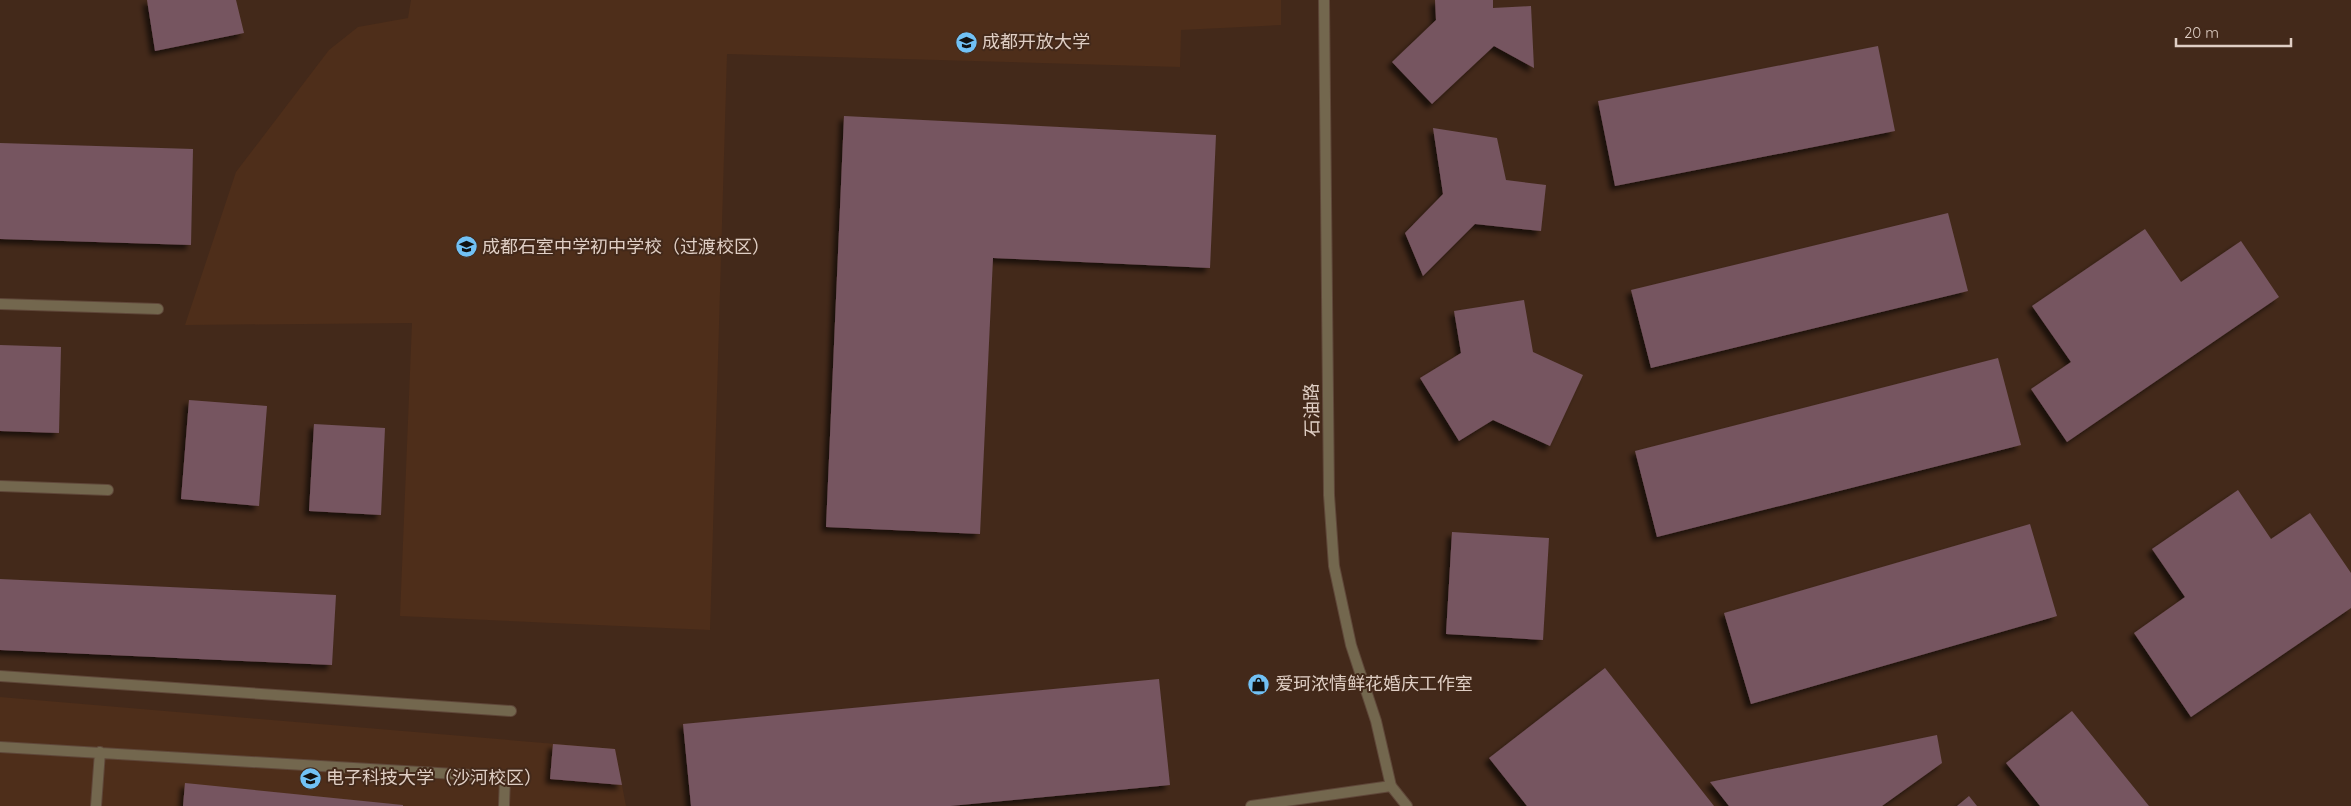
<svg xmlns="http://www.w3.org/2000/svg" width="2351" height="806" font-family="Quicksand,'Noto Sans SC',sans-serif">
	<defs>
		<filter id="shadow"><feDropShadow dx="-4.5" dy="4.5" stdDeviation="2.5" flood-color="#0009"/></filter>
	</defs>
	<rect width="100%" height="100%" fill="#43291a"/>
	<path fill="#4e2e1a" d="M411 0H1281V25L1181 30 1180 67 727 54 710 630 400 616 412 323 185 325 236 172 329 50 358 27 408 18Z
		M0 697 615 749 626 806H0Z"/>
	<path fill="#765560" filter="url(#shadow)" d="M147 0H236L244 33 155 51Z
		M1435 0H1493V8L1531 6 1534 68 1494 46 1432 104 1392 62 1436 20Z
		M1878 46 1895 131 1615 186 1598 101Z
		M844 116 1216 135 1210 268 993 258 980 534 826 527Z
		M1433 128 1497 138 1506 180 1546 185 1541 231 1475 224 1423 276 1405 233 1443 194Z
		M0 143 193 149 191 245 0 239Z
		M1948 213 1968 291 1651 368 1631 290Z
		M2145 229 2181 282 2241 241 2279 297 2067 442 2031 389 2071 362 2032 306Z
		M1524 300 1533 352 1583 375 1550 446 1493 420 1459 441 1420 378 1461 353 1454 311Z
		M0 345 61 347 59 433 0 431Z
		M1998 358 2021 445 1657 537 1635 451Z
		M189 400 267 406 259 506 181 499Z
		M314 424 385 428 381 515 309 511Z
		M2238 490 2271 539 2310 513 2351 573V608L2191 717 2134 633 2185 597 2152 549Z
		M2030 524 2057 616 1751 704 1724 613Z
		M1452 532 1549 538 1543 640 1446 634Z
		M0 579 336 595 332 665 0 650Z
		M1605 668 1714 806H1527L1489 758Z
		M1159 679 1170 785 950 806H691L683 724Z
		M2072 711 2149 806H2040L2006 763Z
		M1937 735 1942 763 1882 806H1729L1710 782Z
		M553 744 615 749 622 785 550 779Z
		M185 783 403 805V806H183Z
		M1969 796 1977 806H1957Z"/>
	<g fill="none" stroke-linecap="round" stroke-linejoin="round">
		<defs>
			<path id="service" d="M0 304 158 309
				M0 486 108 490
				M0 676 511 711
				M0 747 505 777 504 806
				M96 806 100 752
				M1251 806 1391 786"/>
			<path id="tertiary" d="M1324 0 1329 495 1334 566 1351 645 1376 721 1391 786 1407 806"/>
		</defs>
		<use href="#service" stroke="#5f4739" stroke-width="12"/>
		<use href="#tertiary" stroke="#5f4739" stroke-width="12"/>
		<use href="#service" stroke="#73674e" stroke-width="10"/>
		<use href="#tertiary" stroke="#73674e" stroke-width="10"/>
	</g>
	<defs>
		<symbol id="university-disc" viewBox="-11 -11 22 22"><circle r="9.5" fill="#71c1f5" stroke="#43291a"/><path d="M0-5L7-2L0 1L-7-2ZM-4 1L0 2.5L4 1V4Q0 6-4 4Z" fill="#111"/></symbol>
		<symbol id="school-disc" viewBox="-11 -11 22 22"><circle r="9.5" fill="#71c1f5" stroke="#43291a"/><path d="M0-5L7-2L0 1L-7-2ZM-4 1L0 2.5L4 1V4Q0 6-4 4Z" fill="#111"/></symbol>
		<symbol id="shop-disc" viewBox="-11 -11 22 22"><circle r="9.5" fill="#71c1f5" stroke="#43291a"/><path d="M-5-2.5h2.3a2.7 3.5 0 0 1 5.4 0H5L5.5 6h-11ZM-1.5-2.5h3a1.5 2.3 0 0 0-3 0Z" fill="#111"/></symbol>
	</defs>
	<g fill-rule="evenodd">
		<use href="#university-disc" x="954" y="30" width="25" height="25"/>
		<use href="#school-disc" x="454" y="234" width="25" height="25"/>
		<use href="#shop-disc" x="1246" y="672" width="25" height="25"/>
		<use href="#university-disc" x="298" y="766" width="25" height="25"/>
	</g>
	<g text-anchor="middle" stroke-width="4" stroke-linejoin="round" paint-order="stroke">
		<g font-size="18" fill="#dfcec4" stroke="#43291a" text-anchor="start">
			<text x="982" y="48">成都开放大学</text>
			<text x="482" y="253">成都石室中学初中学校（过渡校区）</text>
			<text x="1275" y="690">爱珂浓情鲜花婚庆工作室</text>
			<text x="326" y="784">电子科技大学（沙河校区）</text>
		</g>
		<g font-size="18" fill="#dfcec4" stroke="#43291a">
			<text transform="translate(1312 410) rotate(-91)" y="6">石油路</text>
		</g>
	</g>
	<path d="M2176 38v8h115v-8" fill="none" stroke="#dfcec4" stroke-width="2.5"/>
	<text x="2184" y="38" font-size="15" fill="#dfcec4" stroke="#43291a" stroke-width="4" paint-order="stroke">20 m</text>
</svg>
